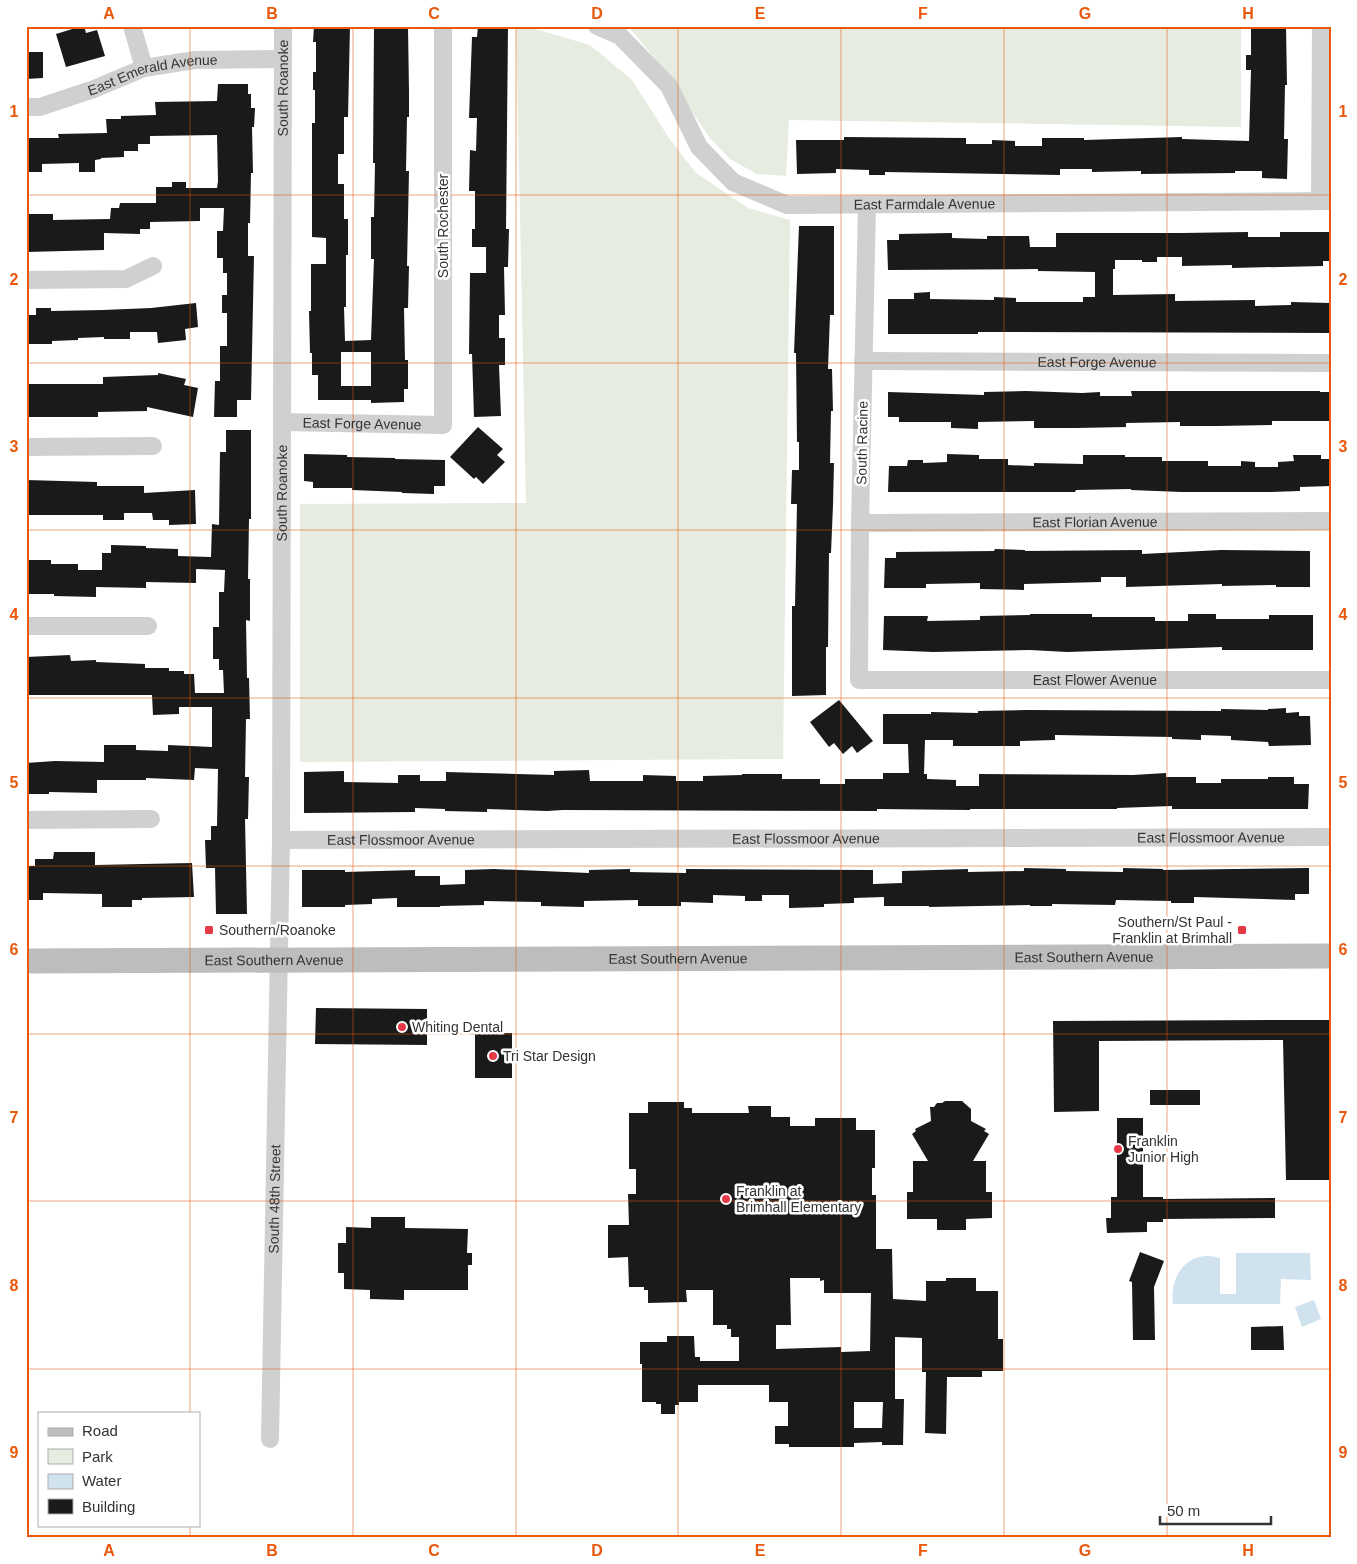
<svg xmlns="http://www.w3.org/2000/svg" width="1357" height="1564" font-family="Arial,sans-serif">
	<rect width="100%" height="100%" fill="#fff"/>
	<path fill="#e6ecdf" d="M516 26H525L590 45 632 80 669 138 696 173 748 208 790 220 783 759 300 762V504L526 503Z
		M628 26H1241V127L789 120 786 176 757 174 730 159 710 138 656 60Z"/>
	<path fill="#cfe2ee" d="M1236 1253H1310L1311 1280 1281 1279 1280 1304H1173C1169 1275 1189 1248 1220 1258V1294H1236Z
		M1314 1300 1321 1319 1302 1327 1295 1307Z"/>
	<path fill="#1a1a1a" fill-rule="evenodd" d="M82 26H84L86 33 97 30 105 56 66 67 56 34Z
		M314 26H350L348 117H344V154H338V184H344V219H348V255H346V307H344L345 341 371 340 374 259H371V217H374L375 163H373L374 27H408L409 92V117H407L406 171H409L407 266H409L408 308H404L405 360H408V389H404V402L371 403V400H318V375H312V353H310L309 311H311V264H326V238L312 237V123H315V90H313V72H316V42H313ZM341 352H371V386H341Z
		M478 26 508 27 506 229H509L508 267H504L505 315H499V338H505V365H499L501 416 474 417 472 354H469L470 273H486V247H472V229H475V191H469L470 150 476 151 477 118H469L472 37H477Z
		M1251 26H1286L1287 85H1285L1284 139H1288L1287 179 1262 178V171H1235V173L1141 174V171L1092 172V169H1060V175L885 172V175H869V170L836 169V173L797 174 796 140H844V137L966 138V144H992V140L1015 141V146H1042V138H1084V140L1182 137V139L1249 141 1251 70H1246V55H1251Z
		M26 52H43V78L26 79Z
		M218 84H248V94H251V108H255L254 127H252L253 173H251L250 223H248V256H254L251 400H237V417H214L215 381H220V346H227V313H222V295H227V273H223V258H217V231H223L224 208H200V221L150 222V229H140V234L104 233V250L26 252V214H53V220L110 219 111 208H119L120 203H156V187H172V182H186V188H217L218 181 217 135 150 136V144H138V151H124V157L101 158V159L95 160V172H79V163L42 164V172H26V138H59L58 134 107 133 106 119H121V116L156 115 155 102 217 101Z
		M799 226H834V315H830L828 369H832L833 411H831L830 463H834L833 505 831 553H829L828 647H826V695L792 696V606H795L797 504H791L792 470H799V442H797L796 353H794Z
		M1248 232V237H1280V232H1331V261H1323V266L1232 268V265L1182 266V257H1157V262H1142V260H1115V269H1113V295L1175 294V301L1255 300V306L1291 305V302L1331 303V333L978 332V334H888V299H914V293L930 292V299L994 300V297L1016 298V302H1083V297H1095V272L1038 271V269L888 270 887 240H899V234L952 233V238L987 239V236H1029L1030 247H1056V233H1182Z
		M196 303 198 327 185 329 186 340 158 343 157 332H130V339H104V337L78 338V340L52 341V344H26V315H36V308H51V311L103 310 151 308Z
		M158 373 186 379 184 385 198 388 193 417 147 407V411L98 412V417H26V384H103V377L158 375Z
		M1026 391 1082 393 1100 392V396H1132L1131 391H1320V392H1331V421H1272V425L1218 426H1180V422L1126 423V427L1076 428H1034V421L978 422V429L951 428V422H899V417H888V392L984 395V392Z
		M478 427 503 449 497 455 505 462 483 484 476 477 474 479 450 457Z
		M226 430H251V519H249L248 579H250V621L246 620 247 678H249L250 719H246L245 777H249L248 819H245L247 914H216L215 868H206L205 840H211V826H217L218 769 195 768 194 780 146 778V780H97V793L49 792V794H26V763L55 761 104 762V745H136V750L168 751V745L212 747V707H179V714L153 715 152 695H26V657L70 655 71 661 96 660V662L145 664V668H169V671H184V674H194L195 693H224L223 670H219V659H213V627H219V592H224L225 570 196 569V583L146 582V588L96 587V597L54 596V594H26V560H51V564H78V570H102V553H111V545L146 546V548L178 549V556L211 557 212 524 219 525 220 452H226Z
		M304 454 347 455V457L395 458V459L445 460V486H434V494L402 493V492L352 490V488H313V482L304 481Z
		M947 454 979 455V459H1008V465L1034 466V463L1083 464V455H1125V457H1162V461H1208V466H1241V461L1255 462V467H1278V462L1294 461 1293 455H1321V459H1331V486L1300 487V491L1271 492H1181L1131 490V489L1076 490 1075 492H888L889 466H907L908 460H923V463L947 462Z
		M26 480 97 482V486H144V493L195 490 196 524 169 525V520H153L152 513H124V520H103V515H26Z
		M995 549 1025 550V551L1142 550V554L1221 550 1310 551V587H1276V585L1222 586V584L1126 587V577H1101V582L1024 584V590L980 589V583L926 584V588H884L885 558H896V552L994 551Z
		M1030 614H1092V617H1155V621H1188V614H1216V619H1269V615H1313V650H1222V647L1067 652 1030 650 933 652 883 650 884 616H928L927 621 980 620V616L1030 615Z
		M839 700 873 741 857 753 852 746 843 754 834 743 829 747 810 722Z
		M1286 708V713L1299 712V716H1310L1311 745 1269 746 1268 742 1231 740V736L1201 735V740L1172 739V737L1055 735V740L1020 741V746H953V740H925L924 774H927V779L956 780V786H979V774L1133 775 1166 773V777H1196V783H1221V779H1268V777H1294V784H1309L1308 809H1172V806L1117 808V809H970V810L877 809V811L563 810 547 811 487 809V812L445 811V809L415 808V812L304 813V772L344 771V782L398 783V775H420V781H446V772L554 775V771L589 770 590 781H643V775L676 776V781H703V776L742 775V774H782V779H820V784H845V779H883V773H909L908 744H883V714H931V712L978 713V711L1027 710 1221 711V709L1268 710V709Z
		M54 852H95V865L192 863 194 897 142 898V900H132V907H102V894L43 893V900H26V866H35V859H53Z
		M1024 868 1066 869V871L1123 872V868L1163 869V870L1309 868V894H1295V900L1194 897V903H1171V901L1116 900 1115 905 1052 904V906H1030V905L929 907V906H884V897L854 898V903L824 904V907L789 908V895H762V901H745V896L713 895V903L681 902V906H638V900L584 901V907L541 906V902L484 901V905L440 906V907H397V898L372 899V904L345 905V907H302V870H345V872L415 870V876H440V885L465 884V870L494 869 589 873V870L630 869V872L686 873V869L873 870V884L902 883V871L968 869V872L1024 871Z
		M316 1008 427 1009V1045L315 1044Z
		M1276 1020H1331V1041H1329L1331 1180H1286L1283 1040 1099 1041V1111L1054 1112 1053 1021Z
		M475 1033H512V1078H475Z
		M1150 1090H1200V1105H1150Z
		M945 1101H962L971 1109V1121L986 1129 984 1131 989 1134 973 1161H986V1192H992V1218L966 1219V1230H937V1219H907V1192H913V1161H928L912 1134 916 1131 915 1129 931 1121 930 1107H934L937 1103H942Z
		M648 1102H684V1108H692V1113H749L748 1106H771V1117H790V1126H815V1118H856V1130H875V1168H872V1195H876V1249H892L893 1299 926 1301V1281H946V1278H976V1291H998V1339H1003V1371H982V1377H947L946 1434 925 1433 926 1372H922V1338L895 1337V1399H904L903 1445H882V1442L854 1443V1447H789V1444H775V1426H788V1402H769V1385H698V1402H679V1405H675V1414H661V1404H656V1402H642V1364H640V1342H667V1336H694L695 1357H700V1361H739V1337H731V1329H727V1325H713V1290H686L687 1302 648 1303V1290H644V1287H629L628 1257 608 1258V1225H629L628 1194H636V1169H629V1113H648ZM790 1278H820V1281L824 1280V1293H871L870 1351 841 1352V1347L776 1349V1325H791ZM854 1402H883L882 1428H854Z
		M1117 1118H1143V1197H1163V1199L1275 1198V1218L1163 1219V1222H1147V1232L1107 1233 1106 1218H1111V1197H1117Z
		M371 1217H405V1228L468 1229 467 1253H472V1265H468V1290H404V1300L370 1299V1290L344 1289V1273H338V1243H346V1227L371 1228Z
		M1140 1252 1164 1261 1154 1287 1155 1340H1133L1132 1282 1129 1281Z
		M1283 1326 1284 1350H1251V1327Z"/>
	<g fill="none" stroke-linecap="round" stroke-linejoin="round">
		<g stroke="#d0d0d0" stroke-width="18">
			<path d="M132 26 144 68"/>
			<path id="s1" d="M597 26 620 36 669 86 699 147 733 182 787 205 1331 201"/>
			<path id="s2" d="M26 107H40L94 89 144 68 195 60 283 59"/>
			<path d="M1320 201 1321 26"/>
			<path id="s3" d="M867 206 860 523 859 680H1331"/>
			<path d="M26 280 126 279 153 266"/>
			<path id="s4" d="M863 361 1331 363"/>
			<path id="s5" d="M282 422 443 425V26"/>
			<path d="M26 447 153 446"/>
			<path id="s6" d="M860 523 1331 521"/>
			<path d="M26 626H148"/>
			<path d="M26 820 151 819"/>
			<path id="s7" d="M281 840 1331 837"/>
			<path id="s8" d="M270 1439 281 840 283 26"/>
		</g>
		<path stroke="#bdbdbd" stroke-width="25" id="s9" d="M26 961 1331 956"/>
	</g>
	<path fill="none" stroke="#e8590c" stroke-width="1" stroke-opacity="0.55" d="M190 26V1413M353 26V1538M516 26V1538M678 26V1538M841 26V1538M1004 26V1538M1167 26V1538M26 195H1331M26 363H1331M26 530H1331M26 698H1331M26 866H1331M26 1034H1331M26 1201H1331M26 1369H1331M190 1525V1538"/>
	<g fill="#e63946" stroke="#fff" stroke-width="2">
		<rect x="204" y="925" width="10" height="10" rx="2.5"/>
		<rect x="1237" y="925" width="10" height="10" rx="2.5"/>
		<circle cx="402" cy="1027" r="5"/>
		<circle cx="493" cy="1056" r="5"/>
		<circle cx="1118" cy="1149" r="5"/>
		<circle cx="726" cy="1199" r="5"/>
	</g>
	<g text-anchor="middle" stroke-width="5" stroke-linejoin="round" paint-order="stroke">
		<g font-size="14" fill="#333" stroke="#fff">
			<text dy="5" stroke="none"><textPath href="#s2" startOffset="132">East Emerald Avenue</textPath></text>
			<text dy="5" stroke="none"><textPath href="#s8" startOffset="1351">South Roanoke</textPath></text>
			<text dy="5" stroke="none"><textPath href="#s1" startOffset="408">East Farmdale Avenue</textPath></text>
			<text transform="translate(443 226) rotate(-90)" y="5">South Rochester</text>
			<text dy="5" stroke="none"><textPath href="#s4" startOffset="234">East Forge Avenue</textPath></text>
			<text dy="5" stroke="none"><textPath href="#s5" startOffset="80">East Forge Avenue</textPath></text>
			<text transform="translate(862 443) rotate(-89)" y="5">South Racine</text>
			<text dy="5" stroke="none"><textPath href="#s8" startOffset="946">South Roanoke</textPath></text>
			<text dy="5" stroke="none"><textPath href="#s6" startOffset="235">East Florian Avenue</textPath></text>
			<text dy="5" stroke="none"><textPath href="#s3" startOffset="710">East Flower Avenue</textPath></text>
			<text dy="5" stroke="none"><textPath href="#s7" startOffset="930">East Flossmoor Avenue</textPath></text>
			<text dy="5" stroke="none"><textPath href="#s7" startOffset="120">East Flossmoor Avenue</textPath></text>
			<text dy="5" stroke="none"><textPath href="#s7" startOffset="525">East Flossmoor Avenue</textPath></text>
			<text dy="5" stroke="none"><textPath href="#s9" startOffset="1058">East Southern Avenue</textPath></text>
			<text dy="5" stroke="none"><textPath href="#s9" startOffset="652">East Southern Avenue</textPath></text>
			<text dy="5" stroke="none"><textPath href="#s9" startOffset="248">East Southern Avenue</textPath></text>
			<text dy="5" stroke="none"><textPath href="#s8" startOffset="240">South 48th Street</textPath></text>
		</g>
		<g font-size="14" fill="#333" stroke="#fff" text-anchor="start">
			<text x="1232" y="927" text-anchor="end">Southern/St Paul -<tspan x="1232" dy="16">Franklin at Brimhall</tspan></text>
			<text x="219" y="935">Southern/Roanoke</text>
			<text x="412" y="1032">Whiting Dental</text>
			<text x="503" y="1061">Tri Star Design</text>
			<text x="1128" y="1146">Franklin<tspan x="1128" dy="16">Junior High</tspan></text>
			<text x="736" y="1196">Franklin at<tspan x="736" dy="16">Brimhall Elementary</tspan></text>
		</g>
	</g>
	<rect width="1357" height="1564" fill="none" stroke="#ffffff" stroke-width="55"/>
	<rect x="38" y="1412" width="162" height="115" fill="#ffffff" stroke="#adadad"/>
	<rect x="48" y="1428" width="25" height="8" fill="#bdbdbd" stroke="#adadad"/>
	<text x="82" y="1436" font-size="15" fill="#333333">Road</text>
	<rect x="48" y="1449" width="25" height="15" fill="#e6ecdf" stroke="#adadad"/>
	<text x="82" y="1462" font-size="15" fill="#333333">Park</text>
	<rect x="48" y="1474" width="25" height="15" fill="#cfe2ee" stroke="#adadad"/>
	<text x="82" y="1486" font-size="15" fill="#333333">Water</text>
	<rect x="48" y="1499" width="25" height="15" fill="#1a1a1a" stroke="#adadad"/>
	<text x="82" y="1512" font-size="15" fill="#333333">Building</text>
	<path d="M1160 1516v8h111v-8" fill="none" stroke="#333333" stroke-width="2.5"/>
	<text x="1167" y="1516" font-size="15" fill="#333333" stroke="#ffffff" stroke-width="4" paint-order="stroke">50 m</text>
	<rect x="28" y="28" width="1302" height="1508" fill="none" stroke="#e8590c" stroke-width="2"/>
	<g font-size="16" text-anchor="middle" font-weight="bold" fill="#e8590c">
		<text x="109" y="19">A</text>
		<text x="272" y="19">B</text>
		<text x="434" y="19">C</text>
		<text x="597" y="19">D</text>
		<text x="760" y="19">E</text>
		<text x="923" y="19">F</text>
		<text x="1085" y="19">G</text>
		<text x="1248" y="19">H</text>
		<text x="14" y="117">1</text>
		<text x="1343" y="117">1</text>
		<text x="14" y="285">2</text>
		<text x="1343" y="285">2</text>
		<text x="14" y="452">3</text>
		<text x="1343" y="452">3</text>
		<text x="14" y="620">4</text>
		<text x="1343" y="620">4</text>
		<text x="14" y="788">5</text>
		<text x="1343" y="788">5</text>
		<text x="14" y="955">6</text>
		<text x="1343" y="955">6</text>
		<text x="14" y="1123">7</text>
		<text x="1343" y="1123">7</text>
		<text x="14" y="1291">8</text>
		<text x="1343" y="1291">8</text>
		<text x="14" y="1458">9</text>
		<text x="1343" y="1458">9</text>
		<text x="109" y="1556">A</text>
		<text x="272" y="1556">B</text>
		<text x="434" y="1556">C</text>
		<text x="597" y="1556">D</text>
		<text x="760" y="1556">E</text>
		<text x="923" y="1556">F</text>
		<text x="1085" y="1556">G</text>
		<text x="1248" y="1556">H</text>
	</g>
</svg>
